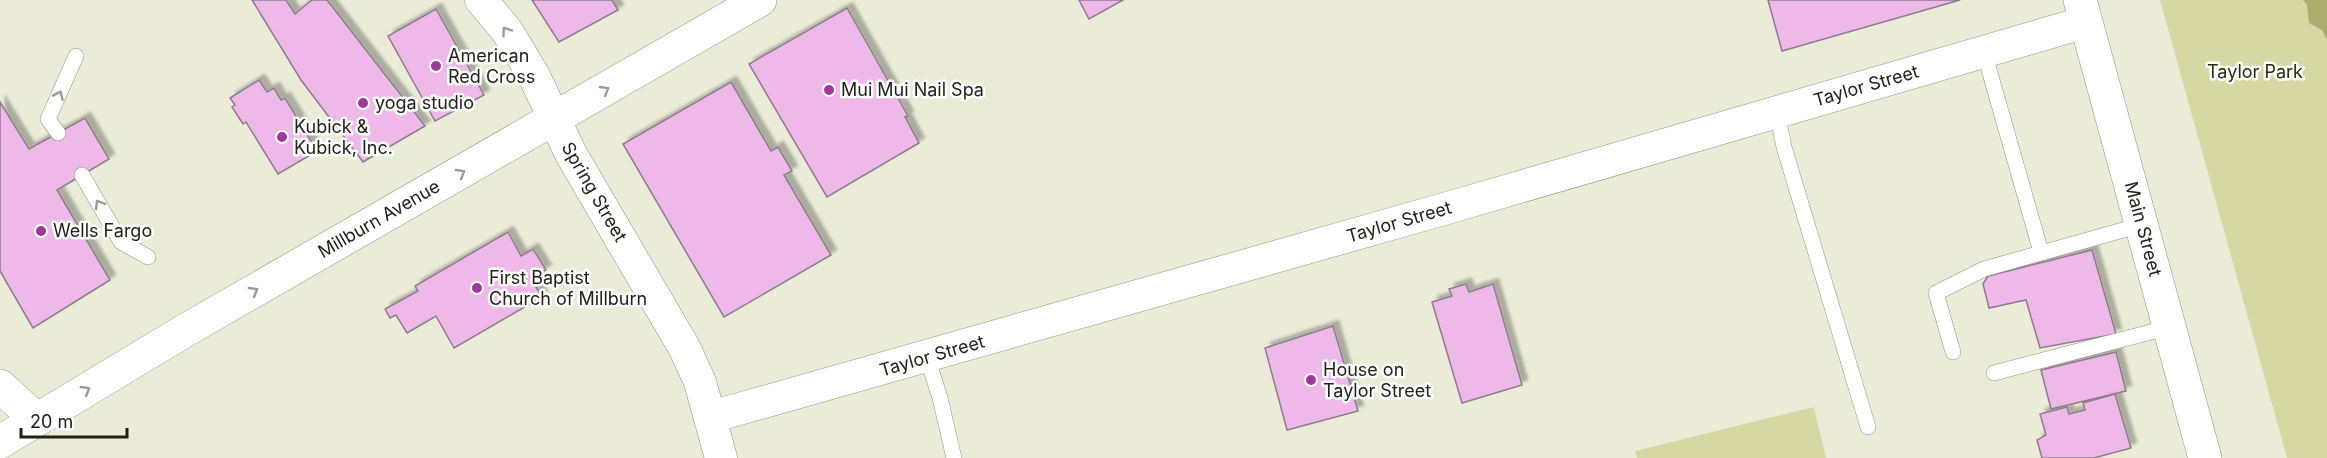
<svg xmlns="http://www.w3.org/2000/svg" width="2327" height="458" font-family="Inter,sans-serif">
	<defs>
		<filter id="shadow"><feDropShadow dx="5.5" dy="-5.5" stdDeviation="1.5" flood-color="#0004"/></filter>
	</defs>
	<rect width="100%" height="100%" fill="#eaecd8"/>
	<path fill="#d5d8a3" d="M2160 0H2327V458H2287Z
		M1814 407 1826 458H1637L1635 451Z"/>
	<path fill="#abae6c" d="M2303 0H2327V40L2322 30 2309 23 2307 5Z"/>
	<path fill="#eeb9e9" stroke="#8c7d8b" stroke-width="1.5" filter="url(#shadow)" d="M252 0H286L295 14 312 0H327L425 126 363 162 301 80Z
		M532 0H612L618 10 559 42Z
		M1079 0H1123L1089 19Z
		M1768 0H1960L1782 51Z
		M847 8 908 116 905 117 919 143 827 197 749 64Z
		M436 9 484 95 435 121 388 36Z
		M259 80 267 92 274 88 281 100 285 98 317 151 278 174 246 122 243 124 232 107 235 105 230 98Z
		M731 82 771 151 778 147 792 171 784 175 831 255 724 317 623 144Z
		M0 102 29 149 85 118 109 159 57 190 110 280 33 328 0 271Z
		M508 232 521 256 533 249 546 270 531 278 542 297 454 348 436 316 407 333 396 315 390 318 385 309 418 291 415 286Z
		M2092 250 2116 334 2040 348 2026 300 1989 308 1983 284 1988 276Z
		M1466 284 1469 292 1493 284 1522 385 1462 403 1432 302 1452 296 1449 289Z
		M1333 326 1358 411 1287 430 1265 348Z
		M2116 352 2126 391 2051 409 2041 370Z
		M2115 394 2131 448 2094 458H2042L2037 440 2046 435 2040 414 2067 407 2069 414 2085 410 2083 403Z"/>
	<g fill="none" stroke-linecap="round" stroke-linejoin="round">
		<defs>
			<path id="service" d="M1984 52 2041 252
				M1777 112 1784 147 1868 427
				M58 133 48 119 76 56
				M82 175 121 242 148 257
				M1953 352 1936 293 1984 269 2141 225
				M927 357 940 398 954 458
				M1994 373 2170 327"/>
			<path id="minor" d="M481 0 507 31 534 76 571 154 685 349 700 382 721 458
				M711 417 1444 209 2086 22"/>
			<path id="primary" d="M2080 0 2205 458
				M0 386 37 420
				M0 442 186 330 760 0"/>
		</defs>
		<use href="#service" stroke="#91927f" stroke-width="16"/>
		<use href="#minor" stroke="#91927f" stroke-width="33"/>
		<use href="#primary" stroke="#91927f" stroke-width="34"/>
		<use href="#service" stroke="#fff" stroke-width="15"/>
		<use href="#minor" stroke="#fff" stroke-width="32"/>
		<use href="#primary" stroke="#fff" stroke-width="33"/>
	</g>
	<defs><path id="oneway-chevron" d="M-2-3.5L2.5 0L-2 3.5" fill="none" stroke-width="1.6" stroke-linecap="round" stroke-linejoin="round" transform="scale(1.5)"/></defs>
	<g stroke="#9b9b98">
		<use href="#oneway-chevron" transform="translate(506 31) rotate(-125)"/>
		<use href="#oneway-chevron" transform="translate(605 90) rotate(-30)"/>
		<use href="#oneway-chevron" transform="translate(59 95) rotate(-66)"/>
		<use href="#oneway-chevron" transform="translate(461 173) rotate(-30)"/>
		<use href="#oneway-chevron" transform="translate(99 204) rotate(-120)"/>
		<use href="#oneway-chevron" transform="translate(254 291) rotate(-30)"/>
		<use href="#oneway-chevron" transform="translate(86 390) rotate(-31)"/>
	</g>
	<g fill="#9f389c" stroke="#fff" stroke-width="2">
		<circle cx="436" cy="66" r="6"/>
		<circle cx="829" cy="90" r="6"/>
		<circle cx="363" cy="103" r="6"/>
		<circle cx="282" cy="137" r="6"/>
		<circle cx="41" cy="231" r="6"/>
		<circle cx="477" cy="288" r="6"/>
		<circle cx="1311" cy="380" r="6"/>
	</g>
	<g text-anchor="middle" stroke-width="5" stroke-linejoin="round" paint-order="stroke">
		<g font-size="18" fill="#21211a" stroke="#fff" text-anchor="start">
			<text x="448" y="62">American<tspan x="448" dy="21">Red Cross</tspan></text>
			<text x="841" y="96">Mui Mui Nail Spa</text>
			<text x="375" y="109">yoga studio</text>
			<text x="294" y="133">Kubick &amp;<tspan x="294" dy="21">Kubick, Inc.</tspan></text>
			<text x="53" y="237">Wells Fargo</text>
			<text x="489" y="284">First Baptist<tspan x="489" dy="21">Church of Millburn</tspan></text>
			<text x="1323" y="376">House on<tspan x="1323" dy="21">Taylor Street</tspan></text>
		</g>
		<g font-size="18" fill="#2a2b0d" stroke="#fff">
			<text x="2255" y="78">Taylor Park</text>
		</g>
		<g font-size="18" fill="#21211a" stroke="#fff">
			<text transform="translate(1866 86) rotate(-16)" y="6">Taylor Street</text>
			<text transform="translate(594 192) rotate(60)" y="6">Spring Street</text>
			<text transform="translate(379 219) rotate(-30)" y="6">Millburn Avenue</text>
			<text transform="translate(1399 222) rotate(-16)" y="6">Taylor Street</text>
			<text transform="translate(2143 229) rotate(75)" y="6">Main Street</text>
			<text transform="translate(932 356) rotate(-16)" y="6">Taylor Street</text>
		</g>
	</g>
	<path d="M21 428v9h106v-9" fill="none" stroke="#21211a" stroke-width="3"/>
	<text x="30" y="428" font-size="18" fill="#21211a" stroke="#ffffff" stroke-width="4.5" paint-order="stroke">20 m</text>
</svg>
